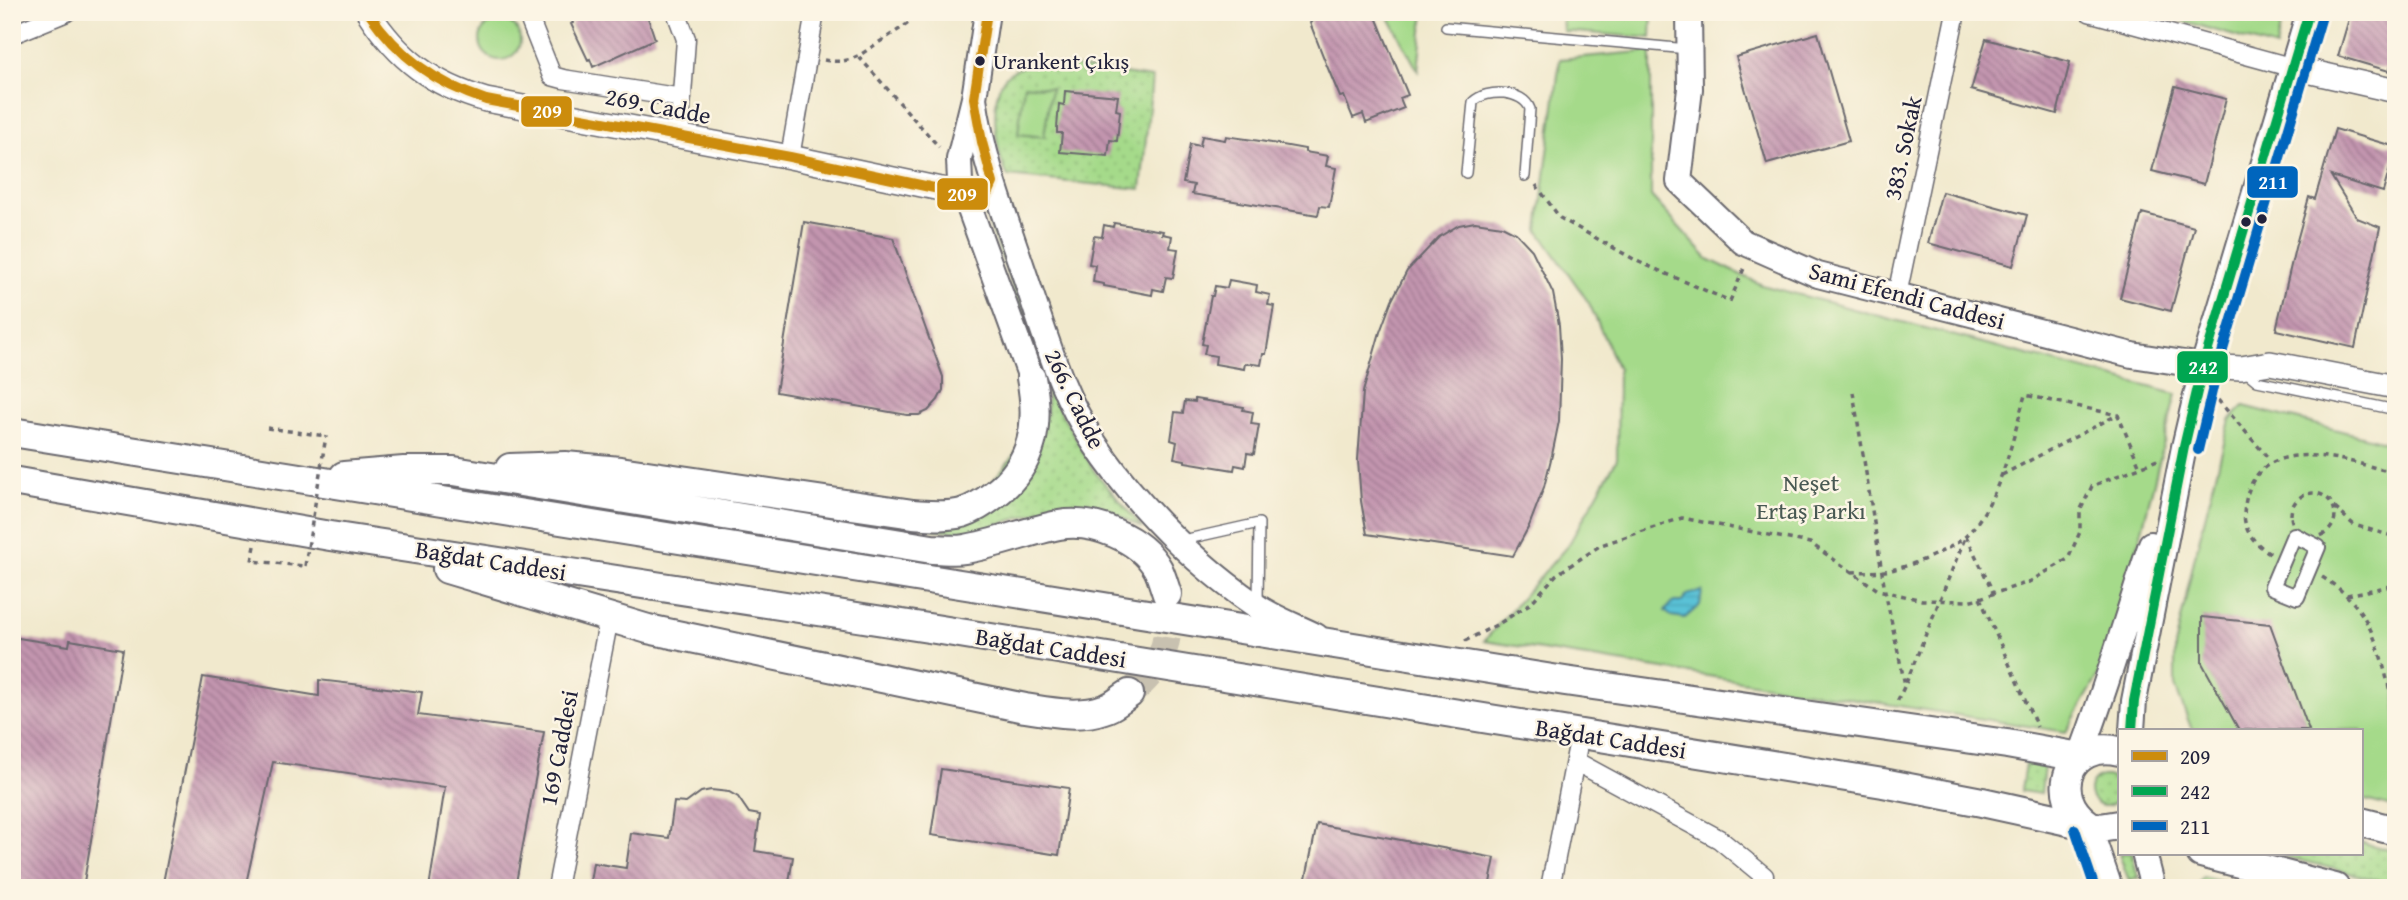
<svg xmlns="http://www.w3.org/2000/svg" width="2408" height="900" font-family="'Gentium Book Plus',serif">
	<defs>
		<pattern id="grass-dots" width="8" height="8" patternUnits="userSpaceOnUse" patternTransform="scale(1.75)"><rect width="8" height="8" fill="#a5da8a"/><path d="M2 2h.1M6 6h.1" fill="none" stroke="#8ebb78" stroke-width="1.8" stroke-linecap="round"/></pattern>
		<pattern id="water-rules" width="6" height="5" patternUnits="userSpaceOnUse" patternTransform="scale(1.75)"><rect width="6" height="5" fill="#5ac2d7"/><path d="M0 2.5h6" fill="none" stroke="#4ea6b9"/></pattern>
		<pattern id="building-back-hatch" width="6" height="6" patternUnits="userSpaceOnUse" patternTransform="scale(1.75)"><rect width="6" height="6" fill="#c395af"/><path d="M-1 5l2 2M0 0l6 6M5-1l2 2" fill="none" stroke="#9e7990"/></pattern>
	</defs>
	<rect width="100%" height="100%" fill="#fcf5e5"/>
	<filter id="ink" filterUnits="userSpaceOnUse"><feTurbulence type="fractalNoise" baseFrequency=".0143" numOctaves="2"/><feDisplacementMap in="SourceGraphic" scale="14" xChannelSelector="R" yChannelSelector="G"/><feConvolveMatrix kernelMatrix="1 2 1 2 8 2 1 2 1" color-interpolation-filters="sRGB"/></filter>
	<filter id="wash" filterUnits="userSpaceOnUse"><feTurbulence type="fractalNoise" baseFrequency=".00686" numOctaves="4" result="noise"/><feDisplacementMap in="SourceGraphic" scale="28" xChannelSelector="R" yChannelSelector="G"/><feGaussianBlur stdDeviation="1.57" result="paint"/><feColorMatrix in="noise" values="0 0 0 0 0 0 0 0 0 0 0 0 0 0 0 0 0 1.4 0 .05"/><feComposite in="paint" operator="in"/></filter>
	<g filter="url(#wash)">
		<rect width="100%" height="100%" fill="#f1e9cd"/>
		<path fill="url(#grass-dots)" stroke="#647e62" stroke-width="2" d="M1037 64H1055L1152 78 1141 189 1008 176C996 155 989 102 1003 80 1010 69 1025 66 1037 64Z
			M988 211 1041 355 1038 357 985 213Z
			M1047 387 1094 471 1143 528 1108 510 1067 506 1048 509 980 530 957 532 924 528 960 522 1047 414Z
			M2025 763 2044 766 2041 794 2021 791Z
			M2090 791a15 15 0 1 1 30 0a15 15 0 1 1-30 0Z
			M2361 842 2396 852V885L2272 853H2361Z
			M2123 853H2132L2138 878 2129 881 2119 854Z"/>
		<path fill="#a5da8a" stroke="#647e62" stroke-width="2" d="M1386 12H1424L1418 71Z
			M1562 12H1652L1651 38 1563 31Z
			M2152 12H2283L2276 48Z
			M480 40a20 20 0 1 1 40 0a20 20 0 1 1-40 0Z
			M1651 51V196L1708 259 1762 285 2176 394 2111 654 2066 732 1484 641 1569 544 1617 459 1618 369 1589 303 1538 230 1560 59Z
			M1024 85 1051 88 1044 137 1018 134Z
			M2244 406 2396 445V808L2361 799V730H2192L2175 686V647L2194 560 2230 420Z
			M2203 877 2246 888H2195Z"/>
		<path fill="url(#water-rules)" stroke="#3e7289" stroke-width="2" d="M1702 591 1700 605 1685 618 1671 616 1665 611 1673 602H1682L1687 595Z"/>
		<g id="blocks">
			<path fill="url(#building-back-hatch)" d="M569 12H646L655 39 593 67 590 59 588 60 571 24 573 23Z
				M1309 12H1374L1408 95 1400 98 1404 108 1366 123 1363 114 1353 118 1344 96 1340 97 1327 66 1310 23 1312 21Z
				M2351 12H2396V50L2389 71 2338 56Z
				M1818 33 1849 141 1767 164 1736 57Z
				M1986 39 2070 62 2057 114 1971 90Z
				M2175 86 2226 99 2204 184 2152 171Z
				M1065 91 1118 96 1116 110 1120 111 1117 141 1110 140 1108 156 1060 152 1062 133H1057V128L1059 104 1064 105Z
				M2335 129 2396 147 2383 192 2331 176 2357 218 2380 227 2355 348 2276 330 2295 248 2309 197 2315 199Z
				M1202 136 1225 140 1226 136 1260 141 1305 149V152L1328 156 1326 166 1336 168 1329 207 1320 206 1318 215 1192 194 1194 185 1183 183 1190 144 1200 146Z
				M1942 192 2027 215 2013 266 1928 243Z
				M2142 213 2194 227 2171 311 2120 298Z
				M804 222 893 238 943 377V390L938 400 928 411 919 415H907L776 392Z
				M1475 222 1502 226 1516 233 1532 250 1553 293 1559 325 1561 359 1559 421 1552 455 1544 487 1529 526 1513 556 1367 534 1361 501 1358 460 1363 392 1380 332 1392 300 1407 271 1439 237 1459 225Z
				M1114 223 1163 231 1162 234 1172 236 1170 248 1178 249 1173 278 1166 277 1163 291 1153 289 1152 295 1104 286V284L1093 282 1095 265 1089 264 1094 236 1102 237 1104 225 1113 227Z
				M1229 280 1257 285 1256 292 1270 295 1268 305 1274 306 1266 354H1263L1261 365 1245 363 1244 369 1215 364 1216 356 1204 354 1206 345 1202 344 1211 296H1213L1215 286 1227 288Z
				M1195 399 1244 407 1243 410 1253 412 1251 424 1259 425 1254 454 1247 453 1245 467 1235 465 1234 470 1185 462V460L1174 458 1177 442 1171 440 1175 412 1183 413 1185 401 1195 402Z
				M2202 617 2270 624 2309 730H2239L2202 663Z
				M12 637 69 646 70 640 123 649 83 888H12Z
				M203 677 319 696V680L422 692 418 715 544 732 515 888H429L445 787 273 762 245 888H162Z
				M941 769 1069 788 1059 855 931 835Z
				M711 790 729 792 738 797 749 813 760 815 755 851 793 857 788 888H589L593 863 626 868 631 833 669 838 674 802 686 803 701 792Z
				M1317 824 1495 858 1489 888H1304Z"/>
		</g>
	</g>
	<g filter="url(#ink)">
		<use href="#blocks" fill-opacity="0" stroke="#6a686e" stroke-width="2"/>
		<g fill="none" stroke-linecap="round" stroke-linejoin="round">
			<path stroke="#c8c1b0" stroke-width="28" stroke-dasharray="28 14" stroke-linecap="butt" d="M1129 694C1167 662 1169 644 1168 596"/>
			<defs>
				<path id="service" d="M1446 27 1688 49
					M1466 173 1473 102C1487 88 1523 90 1530 109L1525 176
					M2245 371 2257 381 2396 410
					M1183 540 1259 523 1258 602"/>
				<path id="pedestrian" d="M2294 535 2318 547 2297 597 2272 587Z"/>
				<path id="minor" d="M536 12 531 23 552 76 563 79 682 98
					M676 12 686 39 679 137
					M2089 12 2294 68
					M12 32H18L67 12
					M790 157 815 12
					M1897 295 1956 12
					M1575 761 1719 839 1764 876 1763 888
					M557 888 609 618
					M1550 888 1577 750"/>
				<path id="tertiary" d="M368 12C398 59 433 85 486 100L790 157 964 194
					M2294 68 2396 91
					M2203 366 2241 368 2270 363 2396 387"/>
				<path id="secondary" d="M987 12 974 98 959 159 960 182 1031 378
					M1689 12 1690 89 1679 181 1743 242 1818 275 2132 355 2203 366
					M974 98C982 156 1003 211 1022 267 1035 305 1047 345 1062 382 1096 467 1180 553 1255 605 1273 618 1296 626 1316 636
					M2132 730 2134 701 2156 589 2184 447 2203 366 2309 12
					M2080 757C2107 687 2127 615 2151 544
					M2088 824 2110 888
					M2144 853 2153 888"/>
				<path id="primary" d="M12 432 1565 681 2007 744 2080 757
					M510 468 565 466 620 471 913 514C929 515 946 517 962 513 974 509 985 502 995 494 1034 464 1040 424 1031 378
					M344 476 404 471H454L932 549C943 549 954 551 965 549 997 544 1027 531 1059 525 1093 519 1141 538 1158 569 1162 577 1164 586 1167 594
					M12 481 330 536 935 629 1883 783 1982 802 2100 828 2119 825
					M447 569 648 629 1025 708C1051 712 1079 718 1104 709 1113 707 1121 699 1129 694
					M2361 822 2396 831
					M2088 824C2047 795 2069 739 2119 751
					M2201 853 2335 888"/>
			</defs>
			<use href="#service" stroke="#6a686e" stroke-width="12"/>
			<use href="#pedestrian" stroke="#6a686e" stroke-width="18"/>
			<use href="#minor" stroke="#6a686e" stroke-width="21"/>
			<use href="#tertiary" stroke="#6a686e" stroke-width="26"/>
			<use href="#secondary" stroke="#6a686e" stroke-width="28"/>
			<use href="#primary" stroke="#6a686e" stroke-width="32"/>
			<path stroke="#6a686e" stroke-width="3.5" stroke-dasharray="5 5" stroke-linecap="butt" d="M919 15 966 16
				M859 57 939 147
				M824 60C852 65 860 54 881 41 895 32 907 25 919 15L900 12
				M1536 185 1560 218 1639 262 1730 301 1745 266
				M1853 392 1885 591 1905 685 1896 704
				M2218 400 2270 460
				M267 428 326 436
				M2002 475 2117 415
				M2291 515a22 22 0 1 1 44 0a22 22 0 1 1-44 0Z
				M2335 508 2354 525 2396 537
				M1966 536 1994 594
				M255 546 252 561 305 566
				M2270 553C2252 542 2241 528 2245 505 2257 428 2346 461 2396 473
				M1852 572C1866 571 1882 573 1895 569 1914 565 1955 548 1968 534 2001 497 2012 442 2025 395L2118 415 2140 467
				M2322 577C2377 610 2380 657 2396 714
				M2347 595 2396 585
				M1980 598 2037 727
				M1465 641 1500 623 1531 603 1556 575 1601 545 1682 518 1810 543 1878 590 1922 600 1967 601 1980 598 2029 582 2068 559 2080 532V511L2092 486 2160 459
				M1906 683 1965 538"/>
			<use href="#service" stroke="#fff" stroke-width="9"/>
			<use href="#pedestrian" stroke="#fff" stroke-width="14"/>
			<use href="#minor" stroke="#fff" stroke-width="18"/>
			<use href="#tertiary" stroke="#fff" stroke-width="23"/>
			<use href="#secondary" stroke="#fff" stroke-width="24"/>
			<use href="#primary" stroke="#fff" stroke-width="28"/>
			<path stroke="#6a686e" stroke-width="3.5" stroke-dasharray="5 5" stroke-linecap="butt" d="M305 566 326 436"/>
			<defs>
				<path id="bus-1" d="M368 12C399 57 435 83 486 100L790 157 976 197 989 192 993 183 982 142 974 98 987 12"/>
				<path id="bus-2" d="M2132 730 2134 701 2184 447 2203 366 2309 12"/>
				<path id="bus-3" d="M2198 450 2217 370 2322 16
					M2075 829 2095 888"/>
			</defs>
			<use href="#bus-1" stroke="#fcf5e5" stroke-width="16"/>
			<use href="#bus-2" stroke="#fcf5e5" stroke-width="16"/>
			<use href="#bus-3" stroke="#fcf5e5" stroke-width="16"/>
			<use href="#bus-1" stroke="#cc8c0c" stroke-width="10"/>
			<use href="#bus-2" stroke="#00a651" stroke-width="10"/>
			<use href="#bus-3" stroke="#0065bd" stroke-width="10"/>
		</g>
	</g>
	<g fill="#22223b" stroke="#fcf5e5" stroke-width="2.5">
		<circle cx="980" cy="61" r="6"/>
		<circle cx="2262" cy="219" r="6"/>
		<circle cx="2246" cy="222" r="6"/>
	</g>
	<g text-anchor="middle" stroke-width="5" stroke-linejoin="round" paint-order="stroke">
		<g font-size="22" fill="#22223b" stroke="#fcf5e5" text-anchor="start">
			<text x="993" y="69">Urankent Çıkış</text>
		</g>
		<g font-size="24" fill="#22223b" stroke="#fcf5e5">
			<text transform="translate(658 106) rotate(11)" y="8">269. Cadde</text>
			<text transform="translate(1903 148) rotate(-78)" y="8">383. Sokak</text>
			<text transform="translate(1907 296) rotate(15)" y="8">Sami Efendi Caddesi</text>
			<text transform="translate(1075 399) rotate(64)" y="8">266. Cadde</text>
			<text transform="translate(491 561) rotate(9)" y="8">Bağdat Caddesi</text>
			<text transform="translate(1051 648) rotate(9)" y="8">Bağdat Caddesi</text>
			<text transform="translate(1611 739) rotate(9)" y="8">Bağdat Caddesi</text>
			<text transform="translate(559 748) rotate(-79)" y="8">169 Caddesi</text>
		</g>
		<g font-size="24" fill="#495953" stroke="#fcf5e5">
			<text x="1811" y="491">Neşet<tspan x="1811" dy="28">Ertaş Parkı</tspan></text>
		</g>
	</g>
	<g stroke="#fcf5e5" stroke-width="2.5">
		<rect x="520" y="95" width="53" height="33" rx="7" fill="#cc8c0c"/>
		<rect x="2246" y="165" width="53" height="34" rx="7" fill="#0065bd"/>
		<rect x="936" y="177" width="53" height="34" rx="7" fill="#cc8c0c"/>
		<rect x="2176" y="350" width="53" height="34" rx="7" fill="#00a651"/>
	</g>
	<g font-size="19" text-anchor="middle" font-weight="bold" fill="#fff">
		<text x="547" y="118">209</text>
		<text x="2273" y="189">211</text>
		<text x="962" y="201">209</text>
		<text x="2203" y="374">242</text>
	</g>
	<rect width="2408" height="900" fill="none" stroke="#fcf5e5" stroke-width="42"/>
	<rect x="2118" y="729" width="245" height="126" fill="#fcf5e5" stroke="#a5a1a1" stroke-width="2"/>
	<rect x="2132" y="751" width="35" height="10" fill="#cc8c0c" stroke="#a5a1a1" stroke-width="2"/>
	<text x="2180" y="764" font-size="21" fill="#22223b">209</text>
	<rect x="2132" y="786" width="35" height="10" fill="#00a651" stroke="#a5a1a1" stroke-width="2"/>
	<text x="2180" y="799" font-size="21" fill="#22223b">242</text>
	<rect x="2132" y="821" width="35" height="10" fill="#0065bd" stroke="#a5a1a1" stroke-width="2"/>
	<text x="2180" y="834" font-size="21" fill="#22223b">211</text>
</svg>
